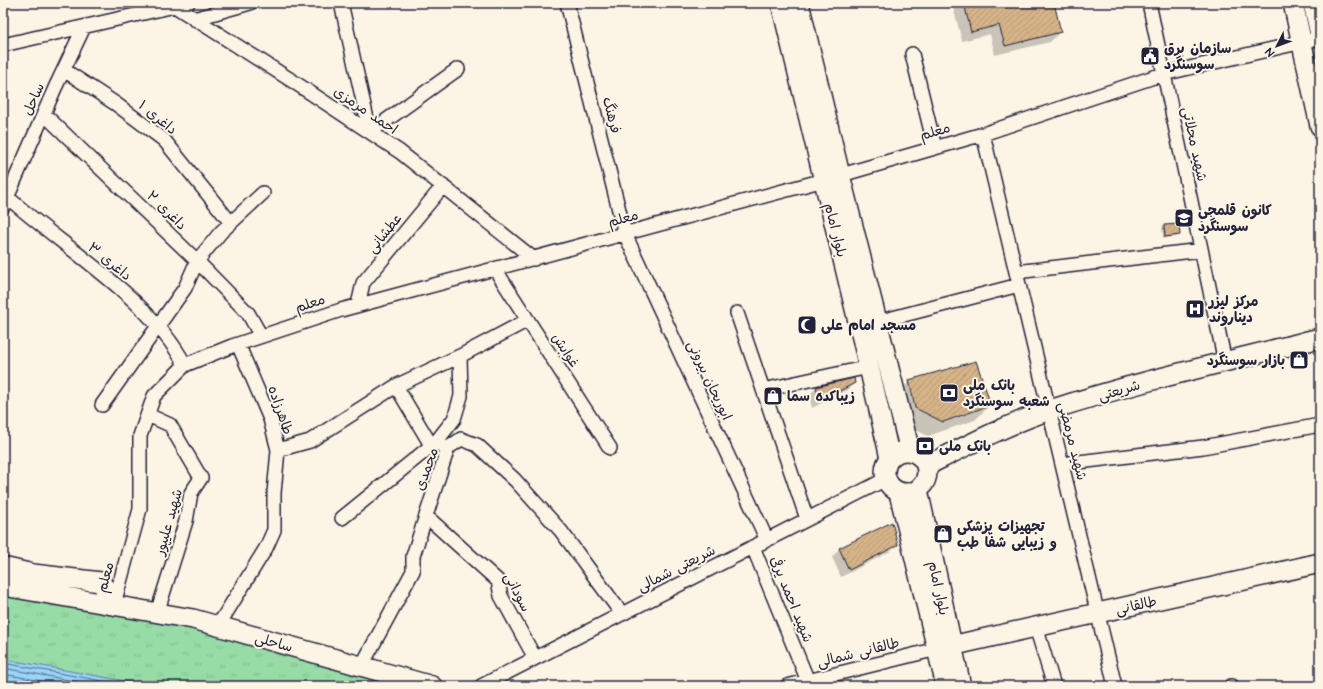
<svg xmlns="http://www.w3.org/2000/svg" width="1323" height="689" font-family="'Architects Daughter','Playpen Sans Arabic',sans-serif">
	<defs>
		<pattern id="park-tufts" width="24" height="20" patternUnits="userSpaceOnUse"><rect width="24" height="20" fill="#97dba7"/><path d="M3 7l-1-3M5 7V3M7 7l1-3M15 17l-1-3M17 17v-4M19 17l1-3" fill="none" stroke="#82bc91"/></pattern>
		<pattern id="building-hatch" width="6" height="6" patternUnits="userSpaceOnUse"><rect width="6" height="6" fill="#d6b388"/><path d="M-1 1l2-2M0 6l6-6M5 7l2-2" fill="none" stroke="#b79a76"/></pattern>
	</defs>
	<rect width="100%" height="100%" fill="#fcf5e5"/>
	<filter id="ink" filterUnits="userSpaceOnUse"><feTurbulence type="fractalNoise" baseFrequency=".025" numOctaves="2"/><feDisplacementMap in="SourceGraphic" scale="8" xChannelSelector="R" yChannelSelector="G"/><feConvolveMatrix kernelMatrix="1 2 1 2 8 2 1 2 1" color-interpolation-filters="sRGB"/></filter>
	<g filter="url(#ink)">
		<path fill="url(#park-tufts)" stroke="#5c7e71" d="M3 592 181 625 277 653 411 686H152L3 659Z"/>
		<path fill="#99d4f9" stroke="#698dad" d="M3 659 152 686H3Z"/>
		<path fill="#0003" d="M952 3H1053L1060 32 1050 42 995 55 990 34 962 41Z
			M1164 226 1179 235 1176 237 1163 238 1162 228Z
			M854 380V383L847 390 812 408 809 395 816 388Z
			M910 381 990 405 975 420 928 436 901 423 895 396Z
			M892 523 897 545 889 552 841 577 832 557 839 549Z"/>
		<g fill="none" stroke-linecap="round" stroke-linejoin="round">
			<path stroke="#526987" stroke-width="1" d="M3 663 130 686
				M3 668 102 686
				M3 674 69 686"/>
		</g>
		<path fill="url(#building-hatch)" stroke="#22223b" d="M964 3H1054L1061 32 1005 46 999 25 971 32Z
			M1179 224 1180 235 1165 237 1164 225Z
			M976 361 991 405 943 422 915 408 909 380Z
			M854 378 855 383 820 401 816 387Z
			M892 522 898 545 849 570 839 548Z"/>
		<g fill="none" stroke-linecap="round" stroke-linejoin="round">
			<defs>
				<path id="street" d="M170 3 294 82 400 152 534 259
					M341 3 370 132 458 69
					M567 3 625 234 767 540
					M1149 3 1225 362
					M194 19 250 3
					M3 45 188 3
					M912 54 935 148
					M64 70 116 104 164 140 231 223
					M44 114 197 261 248 313 261 336
					M983 134 1115 686
					M3 193C60 246 149 296 185 365
					M3 207 55 88 84 27
					M495 269 610 448
					M1016 272 1201 250
					M358 305 363 283 443 186
					M737 313 807 519
					M877 322 1019 285
					M238 344 270 419 278 450 310 441 396 386 460 356
					M396 386 431 445
					M763 390 869 367
					M102 405 185 288 197 261 221 232 263 193
					M148 415 170 425 201 478 191 493 186 521 157 613
					M436 442 454 419 461 396 460 356 528 320
					M1062 464 1203 447 1320 425
					M426 516 498 581 501 596 535 658
					M342 518 436 442 443 446
					M753 547 810 686
					M114 604 140 509V436L154 396 185 365 232 346 341 310 824 180 983 134 1163 74 1320 38
					M218 626 266 548 274 530V493L278 450
					M1036 627 1054 686
					M361 667 413 571V556L448 448 461 439 477 445 515 480 561 531 622 614
					M481 686 886 479
					M787 686 937 649
					M1231 686H1232"/>
				<path id="secondary" d="M781 3 869 367 890 458
					M799 3 840 175 910 451
					M1293 3 1320 126
					M1313 3 1320 34
					M885 472a21 21 0 1 1 42 0a21 21 0 1 1-42 0Z
					M926 466C966 446 1008 424 1050 410 1139 381 1230 361 1320 338
					M918 490 961 686
					M899 493 946 686
					M3 567 33 574 101 582 114 604
					M3 586 193 619 432 686
					M951 646 1320 563"/>
			</defs>
			<use href="#street" stroke="#22223b" stroke-width="16"/>
			<use href="#secondary" stroke="#22223b" stroke-width="22"/>
			<use href="#street" stroke="#fcf5e5" stroke-width="13"/>
			<use href="#secondary" stroke="#fcf5e5" stroke-width="19"/>
		</g>
	</g>
	<defs>
		<symbol id="civic-square" viewBox="-11 -11 22 22"><rect x="-9" y="-9" width="18" height="18" rx="4" fill="#22223b" stroke="#fcf5e5"/><path d="M-.6-6.5H3V-4.5H.6V-3L4-1V1h2V6H-6V1h2V-1L-.6-3ZM-1.2 2.5V6h2.4V2.5Z" fill="#fff"/></symbol>
		<symbol id="school-square" viewBox="-11 -11 22 22"><rect x="-9" y="-9" width="18" height="18" rx="4" fill="#22223b" stroke="#fcf5e5"/><path d="M0-5L7-2L0 1L-7-2ZM-4 1L0 2.5L4 1V4Q0 6-4 4Z" fill="#fff"/></symbol>
		<symbol id="hospital-square" viewBox="-11 -11 22 22"><rect x="-9" y="-9" width="18" height="18" rx="4" fill="#22223b" stroke="#fcf5e5"/><path d="M-5-5h3v3.5h4V-5h3V5h-3V1.5h-4V5h-3Z" fill="#fff"/></symbol>
		<symbol id="mosque-square" viewBox="-11 -11 22 22"><rect x="-9" y="-9" width="18" height="18" rx="4" fill="#22223b" stroke="#fcf5e5"/><path d="M3.5-4.9A6 6 0 1 0 3.5 4.9A5 5 0 1 1 3.5-4.9Z" fill="#fff"/></symbol>
		<symbol id="shop-square" viewBox="-11 -11 22 22"><rect x="-9" y="-9" width="18" height="18" rx="4" fill="#22223b" stroke="#fcf5e5"/><path d="M-5-2.5h2.3a2.7 3.5 0 0 1 5.4 0H5L5.5 6h-11ZM-1.5-2.5h3a1.5 2.3 0 0 0-3 0Z" fill="#fff"/></symbol>
		<symbol id="bank-square" viewBox="-11 -11 22 22"><rect x="-9" y="-9" width="18" height="18" rx="4" fill="#22223b" stroke="#fcf5e5"/><path d="M-6-4H6V4H-6ZM0-2.3a2.3 2.3 0 1 0 0 4.6a2.3 2.3 0 1 0 0-4.6Z" fill="#fff"/></symbol>
	</defs>
	<g fill-rule="evenodd">
		<use href="#civic-square" x="1139" y="45" width="22" height="22"/>
		<use href="#school-square" x="1173" y="207" width="22" height="22"/>
		<use href="#hospital-square" x="1184" y="298" width="22" height="22"/>
		<use href="#mosque-square" x="796" y="314" width="22" height="22"/>
		<use href="#shop-square" x="1288" y="349" width="22" height="22"/>
		<use href="#bank-square" x="938" y="382" width="22" height="22"/>
		<use href="#shop-square" x="762" y="385" width="22" height="22"/>
		<use href="#bank-square" x="914" y="435" width="22" height="22"/>
		<use href="#shop-square" x="932" y="523" width="22" height="22"/>
	</g>
	<g text-anchor="middle" stroke-width="4" stroke-linejoin="round" paint-order="stroke">
		<g font-size="14" font-weight="bold" fill="#22223b" stroke="#fcf5e5" text-anchor="start">
			<text x="1164" y="53">سازمان برق<tspan x="1164" dy="16">سوسنگرد</tspan></text>
			<text x="1198" y="215">کانون قلمچی<tspan x="1198" dy="16">سوسنگرد</tspan></text>
			<text x="1209" y="306">مرکز لیزر<tspan x="1209" dy="16">دیناروند</tspan></text>
			<text x="821" y="330">مسجد امام علی</text>
			<text x="1285" y="365" text-anchor="end">بازار سوسنگرد</text>
			<text x="963" y="390">بانک ملی<tspan x="963" dy="16">شعبه سوسنگرد</tspan></text>
			<text x="787" y="401">زیباکده سما</text>
			<text x="939" y="451">بانک ملی</text>
			<text x="957" y="531">تجهیزات پزشکی<tspan x="957" dy="16">و زیبایی شفا طب</tspan></text>
		</g>
		<g font-size="14" fill="#22223b" stroke="#fcf5e5">
			<text transform="translate(33 99) rotate(-66)" y="5">ساحل</text>
			<text transform="translate(366 110) rotate(34)" y="5">احمد مرمزی</text>
			<text transform="translate(612 115) rotate(76)" y="5">فرهنگ</text>
			<text transform="translate(158 117) rotate(39)" y="5">داغری ۱</text>
			<text transform="translate(935 131) rotate(-16)" y="5">معلم</text>
			<text transform="translate(1195 144) rotate(78)" y="5">شهید محلاتی</text>
			<text transform="translate(167 210) rotate(44)" y="5">داغری ۲</text>
			<text transform="translate(623 218) rotate(-15)" y="5">معلم</text>
			<text transform="translate(836 230) rotate(76)" y="5">بلوار امام</text>
			<text transform="translate(384 233) rotate(-51)" y="5">عطشانی</text>
			<text transform="translate(110 261) rotate(39)" y="5">داغری ۳</text>
			<text transform="translate(310 303) rotate(-18)" y="5">معلم</text>
			<text transform="translate(566 350) rotate(57)" y="5">غوابش</text>
			<text transform="translate(710 380) rotate(65)" y="5">ابوریحان بیرونی</text>
			<text transform="translate(1119 390) rotate(-16)" y="5">شریعتی</text>
			<text transform="translate(281 410) rotate(71)" y="5">طاهرزاده</text>
			<text transform="translate(1073 441) rotate(76)" y="5">شهید مرمضی</text>
			<text transform="translate(426 469) rotate(-70)" y="5">محمدی</text>
			<text transform="translate(168 522) rotate(-74)" y="5">شهید علیپور</text>
			<text transform="translate(676 568) rotate(-27)" y="5">شریعتی شمالی</text>
			<text transform="translate(105 577) rotate(-75)" y="5">معلم</text>
			<text transform="translate(939 588) rotate(78)" y="5">بلوار امام</text>
			<text transform="translate(518 592) rotate(63)" y="5">سودانی</text>
			<text transform="translate(792 599) rotate(68)" y="5">شهید احمد یرفی</text>
			<text transform="translate(1136 605) rotate(-13)" y="5">طالقانی</text>
			<text transform="translate(274 642) rotate(16)" y="5">ساحلی</text>
			<text transform="translate(858 652) rotate(-14)" y="5">طالقانی شمالی</text>
		</g>
	</g>
	<rect width="1323" height="689" fill="none" stroke="#fcf5e5" stroke-width="16"/>
	<rect x="8" y="8" width="1307" height="673" fill="none" stroke="#22223b" stroke-width="1.5" filter="url(#ink)"/>
	<g transform="translate(1277 46) rotate(228)" stroke="#fcf5e5" stroke-width="3" paint-order="stroke">
	<path d="M0-3L7 15L0 10L-7 15Z" fill="#22223b"/>
	<text y="-6" font-size="11" font-weight="bold" text-anchor="middle" fill="#22223b">N</text>
	</g>
</svg>
